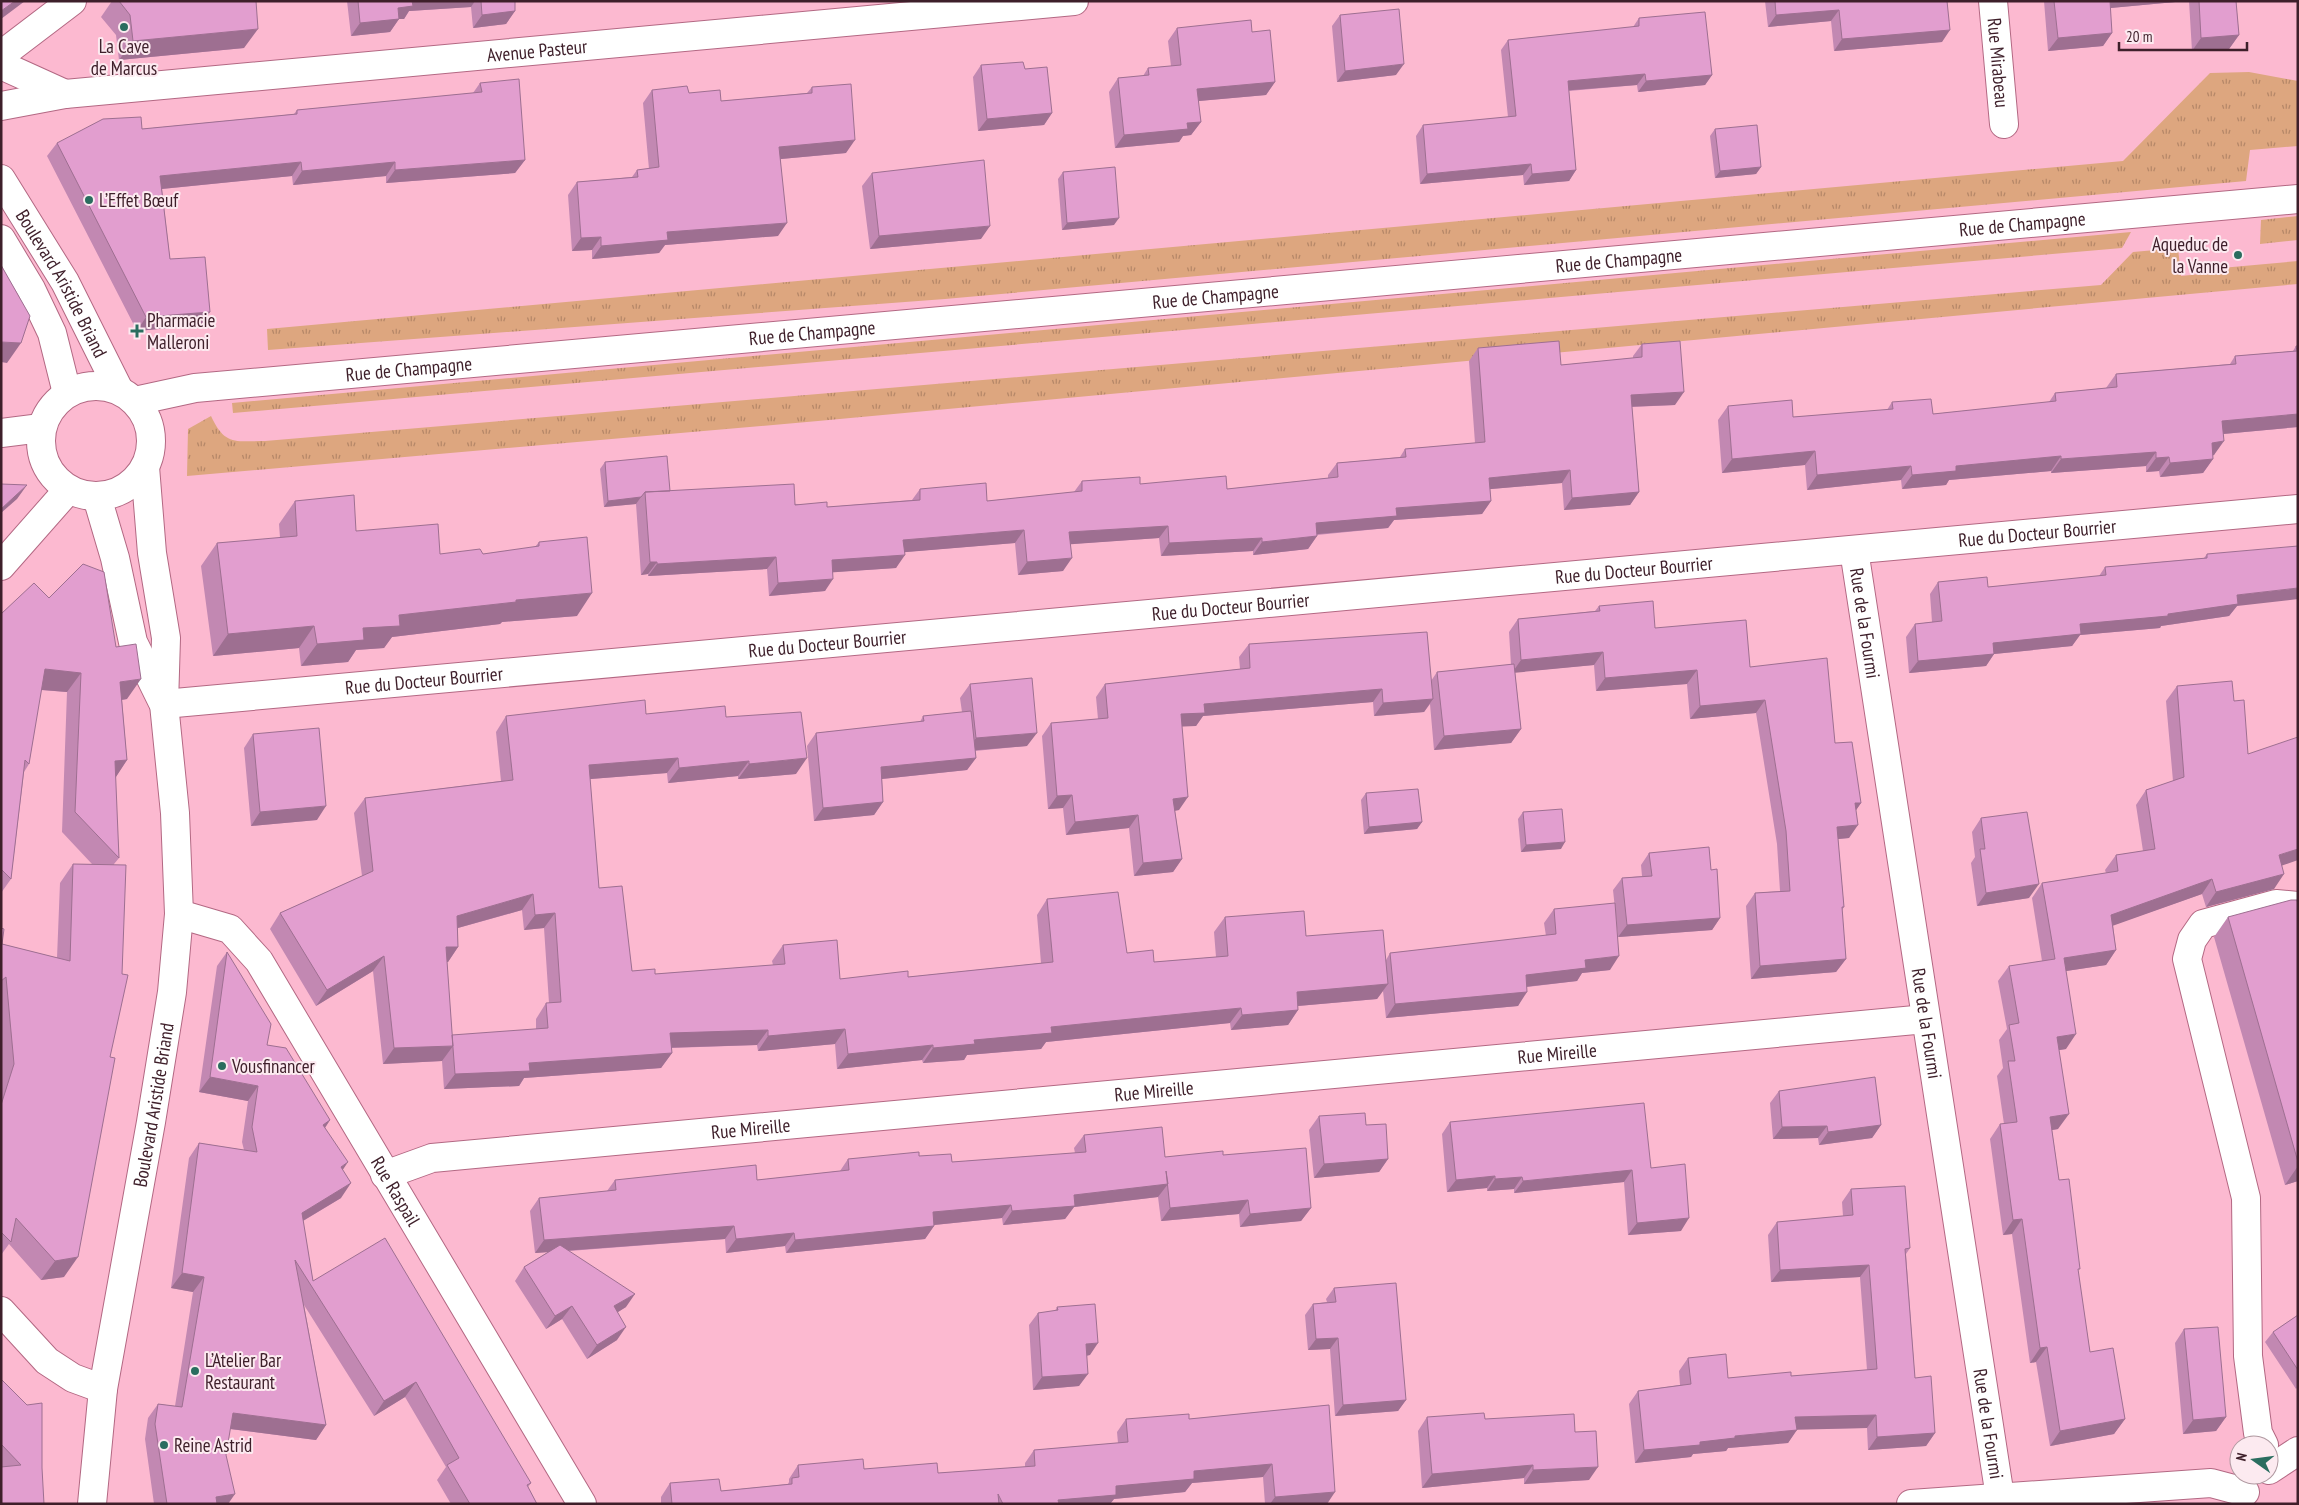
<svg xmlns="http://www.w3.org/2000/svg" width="2299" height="1505" font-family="'PT Sans Narrow',sans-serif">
	<defs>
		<pattern id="grass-tufts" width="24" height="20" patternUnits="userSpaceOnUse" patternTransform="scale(1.25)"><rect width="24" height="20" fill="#dda67f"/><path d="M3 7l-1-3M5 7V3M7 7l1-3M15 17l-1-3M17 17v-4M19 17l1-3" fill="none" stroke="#b58768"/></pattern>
	</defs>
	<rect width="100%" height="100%" fill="#fcb9d0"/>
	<path fill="url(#grass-tufts)" d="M2249 72 2298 81V146L2250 150 2246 181 945 299 268 350 267 329 2123 161 2210 73Z
		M2298 216V240L2260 244 2261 220Z
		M2131 232 2122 248 233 413 232 403Z
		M2178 248 2181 276 2210 273V269L2298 261V284L818 421 187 476 188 429 211 416C225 446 235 441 265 441L2101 285 2133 252Z"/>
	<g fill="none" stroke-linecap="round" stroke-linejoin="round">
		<defs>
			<g id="minor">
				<path id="s1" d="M1993 1 2004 124"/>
				<path d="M1 55 72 1"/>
				<path d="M1 65 65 94"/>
				<path id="s2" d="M1 106 65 94 1074 1"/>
				<path id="s3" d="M135 401 195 388 2298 199"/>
				<path d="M1 433 41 428"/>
				<path id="s4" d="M1854 550 2000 1497"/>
				<path d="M1 566 68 490"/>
				<path id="s5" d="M164 704 2298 509"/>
				<path id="s6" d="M179 914 230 929 259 961 582 1504"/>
				<path id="s7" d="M385 1175 432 1158 1926 1019"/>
				<path d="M1 1311 47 1361 73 1378 103 1389"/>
				<path d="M2264 1445 2258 1433 2248 1356 2246 1198 2187 959 2192 940 2203 924 2276 904 2298 906"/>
				<path d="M2269 1470 2298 1451"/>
				<path d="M1911 1504 2211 1483 2245 1492"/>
			</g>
			<g id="major">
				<path id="s8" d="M1 179 65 282 119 390"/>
				<path d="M1 239 31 289 52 333 67 393"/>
				<circle cx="96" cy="441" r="55"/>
				<path d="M97 497 115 558 133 642 162 701"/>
				<path id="s9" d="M92 1504 103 1389 151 1122 172 992 179 914 175 813 164 704 166 638 152 553 145 467"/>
			</g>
		</defs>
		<use href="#minor" stroke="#b36883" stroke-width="30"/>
		<use href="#major" stroke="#b36883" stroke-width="30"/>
		<use href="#minor" stroke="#fff" stroke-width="28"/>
		<use href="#major" stroke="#fff" stroke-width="28"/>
	</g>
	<path fill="#c288b2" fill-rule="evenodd" d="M112 1H256L244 48 119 60 116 35 101 17Z
		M347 1H515V11L506 24 473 28 471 7 409 11 404 19H399L390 32 351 36Z
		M1765 1H1947L1942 42 1834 51 1831 21 1768 27Z
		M2044 1H2186L2110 8 2112 33 2103 46 2048 51Z
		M2189 1H2236L2239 35 2229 49 2192 51Z
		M1340 15 1396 75 1337 82 1332 26Z
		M1639 18 1712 75 1705 85 1638 92 1637 85 1569 91 1576 170 1569 181 1524 185 1523 175 1420 184 1416 136 1423 125 1508 117 1501 50 1508 40 1633 27Z
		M1177 28 1252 32 1275 82 1266 95 1198 101 1201 122 1191 135 1183 136 1179 142 1115 148 1109 92 1118 78 1143 76 1148 68 1171 66 1168 41Z
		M981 65 1052 113 1044 125 978 131 973 77Z
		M480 83 525 160 515 173 386 183V176L293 185 292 176 162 189 170 259 201 325 137 331 47 156 57 143 142 129 294 114 297 110 473 93Z
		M812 87 846 153 781 159 778 236 665 245 659 253 592 259V250L572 251 568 195 577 182 632 177 637 170 649 169 643 103 652 90 689 93 721 101 807 93Z
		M1715 129 1761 167 1756 174 1715 178 1710 136Z
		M1063 172 1114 225 1062 230 1058 179Z
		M872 173 981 239 870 249 862 186Z
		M1642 344 1675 405 1632 407 1639 492 1630 505 1564 510 1562 483 1490 489 1491 501 1482 514 1394 520 1388 528 1317 535V536L1308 549 1253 555V551L1161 556 1159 538 1070 544 1063 571 1018 575 1015 543 904 552 896 568 833 572 825 591 769 596 767 569 648 576V574L641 575 636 504 604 507 600 469 605 462 670 491 827 507 912 500 920 489 987 501 1074 492 1082 481 1227 489 1328 478V475L1337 463 1400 457 1405 449 1475 443 1469 361 1478 348 1561 365 1633 358V356Z
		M2296 346 2298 427 2223 434 2214 455 2212 456 2213 459 2203 473 2160 477 2159 471 2146 472V466L2051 473V471L1949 480 1946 485 1902 489 1901 480 1807 490 1805 465 1722 473 1718 420 1728 406 1793 417 1887 410 1892 402 1933 414 2049 402 2055 393 2106 388 2116 374 2230 364 2235 356 2293 351Z
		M295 501 356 531 440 554H483L535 547 539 542 577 616 502 622 500 624 392 637 384 648 356 650 348 662 301 666 299 648 213 656 201 566 217 543 280 538 279 524Z
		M2207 554 2237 606 2229 616 2161 626 2160 628 2080 635 2072 646 1994 654 1986 666 1909 673 1906 637 1915 624 1932 622 1930 594 1938 582 1988 587 2099 576 2105 567 2204 558Z
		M49 598 116 647 127 699 122 700 127 760 115 778 119 858 114 864 64 1277 41 1280 9 1244 1 1255V928L2 944 57 958 60 883 73 864H92L62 832 67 692 41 690 29 764 24 772 11 879 1 893V614Z
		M1599 606 1655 628 1750 667 1835 743 1861 803 1856 810 1849 838 1838 839 1844 907 1842 910 1846 959 1836 972 1751 979 1746 906 1755 893 1780 891 1777 844 1756 713 1690 719 1687 684 1596 691 1594 665 1515 672 1521 729 1511 743 1434 750 1430 704 1424 712 1374 716 1373 702 1203 716 1196 726H1182L1179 810 1175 811 1182 859 1173 872 1134 876 1129 828 1066 835 1063 808 1048 809 1042 736 1051 723 1098 719 1096 697 1105 684 1240 669 1239 657 1249 644 1431 681 1437 672 1511 665 1509 632 1518 619 1595 611Z
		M970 684 1027 746 975 751 976 758 967 770 882 779 883 802 874 815 814 821 807 746 816 733 920 722 923 716 962 712 960 698Z
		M2177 686 2234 701 2248 754 2282 866 2274 889 2206 907 2202 894 2113 925 2116 950 2106 965 2066 971V1049L2059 1050 2058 1129 2052 1130 2059 1180 2078 1271 2090 1352 2125 1419 2114 1434 2050 1446 2036 1362 2030 1363 2012 1234 2003 1235 1990 1139 2000 1124H2004L1997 1076 2003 1068 1999 1040 2007 1029 1998 981 2009 966 2042 961 2032 898 2042 883 2106 873 2105 870 2116 855 2143 851 2136 805 2146 790 2173 781 2166 701Z
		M646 714 726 717 796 774 738 779V776L668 783 667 773 590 779 599 888 632 971 655 974 773 965 772 961 783 945 840 979 908 977 1041 963 1037 915 1047 899 1127 953 1154 962 1216 957 1214 932 1225 917 1306 936 1386 960 1390 953 1546 936 1544 923 1554 909 1610 970 1582 973 1577 981 1527 987 1518 1006 1386 1018 1383 991 1377 999 1298 1006V1010L1288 1025 1231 1030 1230 1023 1046 1042 1041 1049 967 1055 964 1060 923 1063 922 1060 837 1069 835 1044 758 1051 757 1045 671 1048 672 1053 661 1068 524 1078 519 1086 444 1089 442 1061 383 1064 373 971 316 1006 270 929 280 913 362 876 354 813 365 798 501 781 496 732 506 716ZM522 910 524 930 544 928 549 1003H546L536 1019V1029L452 1036 447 962H448L458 947V928Z
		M253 734 317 820 251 826 244 748Z
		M1366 793 1422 822 1417 829 1364 834 1361 800Z
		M1523 812 1561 849 1521 852 1518 819Z
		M1981 818 2029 898 1977 906 1971 863 1975 857 1972 832Z
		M1649 853 1711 870 1720 918 1712 930 1618 937 1613 890 1622 878 1642 876 1641 865Z
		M2298 905V1181L2285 1185 2214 937 2228 917Z
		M227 952 267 1045 330 1120 325 1128 343 1170 341 1198 303 1221 313 1281 531 1483 528 1487 537 1504H451L437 1480 446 1467 405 1397 374 1416 304 1305 326 1425 316 1440 230 1429 226 1455 228 1504H154L145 1439 148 1418 158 1404 175 1406 193 1292 171 1288 189 1158 199 1143 244 1150 242 1142 248 1101 199 1092 217 966Z
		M1779 1091 1881 1125 1872 1138 1819 1145 1818 1138 1773 1139 1770 1103Z
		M1319 1116 1366 1125 1388 1159 1379 1172 1314 1178 1309 1130Z
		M1450 1122 1651 1168 1681 1231 1628 1235 1624 1182 1514 1193V1189L1487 1191V1188L1447 1192 1442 1134Z
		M1084 1135 1165 1157 1223 1155 1311 1208 1301 1221 1240 1227 1239 1214 1161 1221 1158 1197 1074 1207 1065 1219 1003 1225 1002 1218 934 1225V1226L925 1239 786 1253 785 1246 726 1253 725 1239 569 1251 626 1307 618 1312 617 1340 587 1359 562 1319 546 1329 515 1281 524 1267 548 1252 535 1253 530 1211 539 1198 607 1191 615 1180H757L840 1171 848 1159 919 1156 952 1162 1075 1153 1074 1148Z
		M1851 1189 1910 1248 1906 1254 1915 1378 1935 1433 1926 1446 1868 1450 1867 1428 1797 1429 1788 1443 1728 1448 1726 1451 1693 1454 1691 1457 1635 1463 1629 1404 1638 1391 1680 1385 1679 1371 1688 1358 1728 1378 1791 1376 1867 1370 1860 1277 1771 1282 1768 1235 1777 1222 1843 1216 1842 1202Z
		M1334 1288 1406 1400 1398 1411 1335 1416 1330 1349 1308 1350 1305 1315 1313 1304 1327 1302 1326 1299Z
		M1057 1307 1090 1355 1087 1356 1079 1386 1033 1390 1029 1325 1038 1313 1055 1311Z
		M2298 1315V1387L2296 1389 2265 1342 2273 1332Z
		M2184 1329 2226 1417 2216 1431 2183 1434 2175 1343Z
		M1 1379 42 1468 1 1504Z
		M1329 1405 1327 1504H1265L1263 1477 1192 1483 1185 1492 1114 1499 1110 1504H661V1497L670 1483 721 1491 788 1484 789 1482V1479L798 1465 938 1473 1025 1467V1463L1034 1450 1118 1443 1117 1432 1126 1419H1189Z
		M1427 1417 1485 1419 1575 1432 1589 1480 1524 1484V1478L1422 1488 1418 1431Z"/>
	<path fill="#9e6f91" d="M15 1H25L1 19V11Z
		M410 1H475L471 7 409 11 404 19H399L390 32 351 36 360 23 398 8Z
		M2105 1H2186L2100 9Z
		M1839 10 1831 21 1768 27 1776 15Z
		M515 11 506 24 473 28 482 15Z
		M258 29 244 48 119 60 133 41Z
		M1950 30 1942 42 1834 51 1842 39Z
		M2112 33 2103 46 2048 51 2058 38Z
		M2239 35 2229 49 2192 51 2201 38Z
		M1404 64 1396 75 1337 82 1345 71Z
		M1645 74 1637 85 1560 91 1568 81Z
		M1712 75 1705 85 1638 92 1646 81Z
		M1275 82 1266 95 1188 102 1197 89Z
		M1052 113 1044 125 978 131 987 119Z
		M1201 122 1191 135 1183 136 1179 142 1115 148 1124 135 1187 123Z
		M855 140 846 153 770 160 779 147Z
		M525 160 515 173 386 183 395 170Z
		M301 162 292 176 151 190 160 176Z
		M395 162 386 176 293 185 302 171Z
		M1531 164 1523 175 1420 184 1427 174Z
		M1761 167 1756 174 1715 178 1720 171Z
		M1576 170 1569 181 1524 185 1532 174Z
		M1119 218 1114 225 1062 230 1067 223Z
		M787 223 778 236 665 245 659 253 592 259 601 246 667 232Z
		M990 226 981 239 870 249 879 236Z
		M601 237 592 250 572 251 581 238Z
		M210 312 201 325 137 331 146 317Z
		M1 342 21 343 7 363 1 362Z
		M1684 392 1675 405 1622 407 1631 395Z
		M2298 414V427L2212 435 2222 421Z
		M2224 441 2214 455 2202 457 2212 443Z
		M1815 451 1805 465 1722 473 1732 459Z
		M2156 452 2146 466 2051 473 2061 459Z
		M2061 456 2051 471 1949 480 1946 485 1902 489 1912 475 1956 466Z
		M2169 457 2159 471 2146 472 2156 458Z
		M2213 459 2203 473 2160 477 2170 463Z
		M1911 466 1901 480 1807 490 1817 475Z
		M1570 470 1562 483 1480 490 1489 478Z
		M27 485 17 499 1 513V509Z
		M1639 492 1630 505 1564 510 1572 498Z
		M641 497 636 504 604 507 608 501Z
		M1491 501 1482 514 1394 520 1388 528 1307 535 1316 523 1396 508Z
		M1168 526 1159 538 1060 545 1069 532Z
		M1024 530 1015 543 895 553 903 540Z
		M1317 536 1308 549 1253 555 1262 542Z
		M1262 538 1253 551 1161 556 1169 543Z
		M905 555 896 568 823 573 832 560Z
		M776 557 767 569 648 576 657 564Z
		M1072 558 1063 571 1018 575 1027 562Z
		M650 562H657L648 574 641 575Z
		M833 579 825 591 769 596 778 583Z
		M2298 588V599L2237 606 2229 616 2161 626 2160 628 2080 635 2072 646 1994 654 1986 666 1909 673 1918 661 1993 643 2080 624 2168 614 2237 595Z
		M592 593 577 616 502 622 500 624 392 637 384 648 356 650 348 662 301 666 317 644 363 628 399 615 516 600Z
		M314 626 299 648 213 656 228 634Z
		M1603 652 1594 665 1512 673 1521 660Z
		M45 669 81 673 67 692 31 689Z
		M1697 670 1687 684 1596 691 1605 678Z
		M141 679 127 699 106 702 120 682Z
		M1382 689 1373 702 1203 716 1196 726 1172 727 1181 714 1204 704Z
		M1433 699 1424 712 1374 716 1383 703Z
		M1765 700 1756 713 1690 719 1700 706Z
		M1521 729 1511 743 1434 750 1444 736Z
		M1037 733 1027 746 966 751 976 738Z
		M678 758 667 773 578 780 589 765Z
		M807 758 796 774 738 779 749 764Z
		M976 758 967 770 872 780 881 767Z
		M127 760 114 780 115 761Z
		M749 761 738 776 668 783 679 768Z
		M1072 795 1063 808 1048 809 1057 796Z
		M1188 797 1179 810 1164 812 1173 799Z
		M883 802 874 815 814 821 823 808Z
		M1855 803H1861L1852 816Z
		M326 806 317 820 251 826 260 812Z
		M1138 815 1129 828 1066 835 1075 822Z
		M1422 822 1417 829 1364 834 1369 827Z
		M1858 825 1849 838 1827 840 1837 827Z
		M1565 842 1561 849 1521 852 1526 845Z
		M2298 849V860L2269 870 2279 855Z
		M1182 859 1173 872 1134 876 1143 863Z
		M2284 874 2274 889 2206 907 2216 892Z
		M2212 879 2202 894 2101 930 2111 915Z
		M2039 884 2029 898 1977 906 1986 893Z
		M533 894 522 910 447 931 457 916Z
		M555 913 544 928 524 930 535 915Z
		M1720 918 1712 930 1618 937 1627 925Z
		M446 947H458L448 962H435Z
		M2116 950 2106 965 2053 973 2064 958Z
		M384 956 373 971 316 1006 327 990Z
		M1619 956 1610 970 1582 973 1577 981 1516 988 1526 975 1585 960Z
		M1846 959 1836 972 1751 979 1760 966Z
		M1388 984 1377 999 1286 1007 1297 992Z
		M1527 992 1518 1006 1386 1018 1395 1004Z
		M1241 1008 1230 1023 1046 1042 1041 1049 967 1055 964 1060 923 1063 933 1048 974 1040 1051 1027Z
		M1298 1010 1288 1025 1231 1030 1242 1015Z
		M845 1029 835 1044 758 1051 768 1036Z
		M768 1030 757 1045 659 1048 670 1033Z
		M2076 1034 2066 1049 2047 1052 2057 1037Z
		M933 1045 922 1060 837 1069 848 1054Z
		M453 1046 442 1061 383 1064 394 1048Z
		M672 1053 661 1068 524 1078 519 1086 444 1089 455 1074 529 1063Z
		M210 1077 258 1086 248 1101 199 1092Z
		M2069 1114 2058 1129 2040 1132 2050 1117Z
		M330 1120 320 1135 323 1125Z
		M1881 1125 1872 1138 1819 1145 1828 1132Z
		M1827 1126 1818 1138 1773 1139 1782 1127Z
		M1388 1159 1379 1172 1314 1178 1324 1164Z
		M348 1162 338 1177 341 1167Z
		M2298 1166V1181L2285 1185Z
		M1632 1170 1624 1182 1514 1193 1523 1181Z
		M1495 1176 1487 1188 1447 1192 1456 1180Z
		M1522 1177 1514 1189 1487 1191 1495 1179Z
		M351 1183 341 1198 291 1228 302 1213Z
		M1168 1184 1158 1197 1074 1207 1065 1219 1003 1225 1012 1211 1074 1195Z
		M1248 1200 1239 1214 1161 1221 1170 1208Z
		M1011 1205 1002 1218 924 1226 933 1212Z
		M1311 1208 1301 1221 1240 1227 1250 1214Z
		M1689 1218 1681 1231 1628 1235 1637 1223Z
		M2022 1219 2012 1234 2003 1235 2013 1220Z
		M734 1226 725 1239 535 1253 544 1240Z
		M934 1226 925 1239 786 1253 795 1240Z
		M794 1233 785 1246 726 1253 736 1239Z
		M78 1257 64 1277 41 1280 55 1261Z
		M1869 1265 1860 1277 1771 1282 1780 1270Z
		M182 1273 204 1277 193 1292 171 1288Z
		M635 1294 626 1307 605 1320 614 1306Z
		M572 1306 562 1319 546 1329 555 1316Z
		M626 1327 617 1340 587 1359 597 1345Z
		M1338 1338 1330 1349 1308 1350 1316 1339Z
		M1098 1343 1090 1355 1078 1356 1086 1344Z
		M2047 1347 2036 1362 2030 1363 2040 1348Z
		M1088 1374 1079 1386 1033 1390 1042 1377Z
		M416 1382 405 1397 374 1416 384 1401Z
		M1406 1400 1398 1411 1335 1416 1343 1405Z
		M233 1413 326 1425 316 1440 223 1428Z
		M1876 1415 1867 1428 1786 1430 1795 1417Z
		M2226 1417 2216 1431 2183 1434 2193 1420Z
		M2125 1419 2114 1434 2050 1446 2060 1431Z
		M1797 1430 1788 1443 1728 1448 1726 1451 1693 1454 1691 1457 1635 1463 1644 1450 1735 1436Z
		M1935 1433 1926 1446 1868 1450 1877 1437Z
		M1272 1464 1263 1477 1192 1483 1185 1492 1114 1499 1110 1504H1055L1058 1500 1116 1486 1194 1471Z
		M1533 1465 1524 1478 1422 1488 1432 1474Z
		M1598 1467 1589 1480 1524 1484 1533 1470Z
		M1335 1492 1327 1504H1270L1275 1497Z
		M235 1494 228 1504H211L216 1497Z"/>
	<path fill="#e29ecf" stroke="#9e6f91" d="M1 1H15L1 11Z
		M119 1H256L258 29 133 41 130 15Z
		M358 1H412L413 6 398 8 399 19 360 23Z
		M481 1H515V11L482 15Z
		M1775 1H1947L1950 30 1842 39 1839 10 1776 15Z
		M2054 1H2110L2112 33 2058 38Z
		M2199 1H2236L2239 35 2201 38Z
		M1399 9 1404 64 1345 71 1340 15Z
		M1705 12 1712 75 1646 81 1645 74 1568 81 1576 170 1532 174 1531 164 1427 174 1423 125 1516 116 1508 40 1639 26V18Z
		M1251 20 1252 32 1270 30 1275 82 1197 89 1201 122 1187 123 1188 129 1124 135 1118 78 1149 75 1148 68 1181 65 1177 28Z
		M1023 62 1025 69 1047 67 1052 113 987 119 981 65Z
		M519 79 525 160 395 170V162L302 171 301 162 160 176 170 259 205 257 210 312 146 317 57 143 103 119 141 117 142 129 297 114V110L482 92 480 83Z
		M851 84 855 140 779 147 787 223 667 232 668 240 601 246V237L581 238 577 182 638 177 637 170 659 167 652 90 687 86 689 93 720 90 721 101 812 93V87Z
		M1757 125 1761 167 1720 171 1715 129Z
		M984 160 990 226 879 236 872 173Z
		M1115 167 1119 218 1067 223 1063 172Z
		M1 265 30 316 21 343 1 342Z
		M1559 341 1561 365 1642 357V344L1680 341 1684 392 1631 395 1639 492 1572 498 1570 470 1489 478 1491 501 1396 508 1397 516 1316 523 1317 536 1262 542V538L1169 543 1168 526 1069 532 1072 558 1027 562 1024 530 903 540 905 555 832 560 833 579 778 583 776 557 657 564V562H650L645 492 794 484 795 505 827 502V507L920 500V489L986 483 987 501 1082 491V481L1140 477V484L1226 476 1227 489 1338 477 1337 463 1406 457 1405 449 1485 442 1478 348Z
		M2296 346H2298V414L2222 421 2224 441 2212 443 2213 459 2170 463 2169 457 2156 458V452L2061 459V456L1956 466V471L1912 475 1911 466 1817 475 1815 451 1732 459 1728 406 1792 400 1793 417 1893 409 1892 402 1931 399 1933 414 2056 401 2055 393 2117 387 2116 374 2236 364 2235 356 2297 351Z
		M667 456 670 491 645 492 641 497 608 501 605 462Z
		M1 484 27 485 1 509Z
		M354 495 356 531 438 524 440 554 480 549 483 554 539 546V542L587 537 592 593 516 600V602L399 615 400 626 363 628 364 640 317 644 314 626 228 634 217 543 297 536 295 501Z
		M2298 546V588L2237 595 2238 604 2168 614V616L2080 624 2081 634 1993 643 1994 654 1918 661 1915 624 1942 621 1938 582 1987 577 1988 587 2106 575 2105 567 2207 558V554Z
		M83 564 104 572 116 647 136 644 141 679 120 682 127 760 115 761 119 858 75 812 81 673 45 669 29 764 25 760 11 879 1 869V614L34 583 49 598Z
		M1653 601 1655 628 1746 620 1750 667 1827 658 1835 743 1852 742 1861 803H1855L1858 825 1837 827 1844 907H1842L1846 959 1760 966 1755 893 1790 891 1786 831 1765 700 1700 706 1697 670 1605 678 1603 652 1521 660 1518 619 1600 611 1599 606Z
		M1427 632 1433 699 1383 703 1382 689 1204 704 1205 713 1181 714 1188 797 1173 799 1182 859 1143 863 1138 815 1075 822 1072 795 1057 796 1051 723 1108 718 1105 684 1250 668 1249 644Z
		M1514 664 1521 729 1444 736 1437 672Z
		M1032 678 1037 733 976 738 970 684Z
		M2232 681 2234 701 2244 700 2248 754 2298 737V849L2279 855 2284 874 2216 892 2212 879 2111 915 2116 950 2064 958 2076 1034 2057 1037 2069 1114 2050 1117 2059 1180 2069 1179 2080 1269H2078L2090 1352 2113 1348 2125 1419 2060 1431 2047 1347 2040 1348 2022 1219 2013 1220 2000 1124 2017 1122 2008 1061H2015L2009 1025 2019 1023 2009 966 2055 959 2042 883 2118 871 2116 855 2155 849 2146 790 2184 777 2177 686Z
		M645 700 646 714 725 706 726 717 801 712 807 758 749 764V761L679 768 678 758 589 765 599 888 622 886 632 971 655 969V974L785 964 783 945 837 940 840 979 908 971V977L1053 962 1047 899 1118 892 1127 953 1153 950 1154 962 1228 956 1225 917 1304 911 1306 936 1383 930 1388 984 1297 992 1298 1010 1242 1015 1241 1008 1051 1027 1052 1033 974 1040 975 1044 933 1048V1045L848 1054 845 1029 768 1036V1030L670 1033 672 1053 529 1063 530 1071 455 1074 452 1035 548 1028 546 1003 561 1002 555 913 535 915 533 894 457 916 458 947H446L453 1046 394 1048 384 956 327 990 280 913 373 871 365 798 513 780 506 716Z
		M971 711 976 758 881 767 883 802 823 808 816 733 924 721 923 716Z
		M319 728 326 806 260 812 253 734Z
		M1418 789 1422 822 1369 827 1366 793Z
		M1562 809 1565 842 1526 845 1523 812Z
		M2027 812 2039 884 1986 893 1980 849H1985L1981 818Z
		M1709 847 1711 870 1717 869 1720 918 1627 925 1622 878 1652 876 1649 853Z
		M73 864 126 865 122 974 128 975 110 1057 115 1058 78 1257 55 1261 16 1218 11 1242 1 1232V1105L14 1064 6 977 1 981V928L4 929 2 944 70 961Z
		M2291 900H2297L2298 905V1162L2228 917Z
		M1615 903 1619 956 1585 960 1586 968 1526 975 1527 992 1395 1004 1390 953 1556 934 1554 909Z
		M227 952 271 1024 267 1045 286 1048 330 1120 323 1125 348 1162 341 1167 351 1183 302 1213 313 1281 385 1238 531 1483 527 1485 537 1504H470L447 1465 459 1458 416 1382 384 1401 295 1260 326 1425 233 1413 226 1455 235 1494 216 1497 217 1504H167L155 1424 158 1404 182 1407 204 1277 182 1273 199 1143 257 1152 252 1127 258 1086 210 1077Z
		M1875 1077 1881 1125 1828 1132 1827 1126 1782 1127 1779 1091Z
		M1644 1103 1651 1168 1685 1164 1689 1218 1637 1223 1632 1170 1523 1181 1522 1177 1495 1179V1176L1456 1180 1450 1122Z
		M1365 1113 1366 1125 1386 1124 1388 1159 1324 1164 1319 1116Z
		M1162 1127 1165 1157 1223 1151V1155L1306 1148 1311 1208 1250 1214 1248 1200 1170 1208 1166 1171 1168 1184 1074 1195 1075 1206 1012 1211 1011 1205 933 1212 934 1226 795 1240 794 1233 736 1239 734 1226 544 1240 539 1198 616 1190 615 1180 756 1165 757 1180 849 1170 848 1159 919 1152V1156L951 1154 952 1162 1086 1152 1084 1135Z
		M1905 1186 1910 1248 1905 1249 1915 1378 1931 1376 1935 1433 1877 1437 1876 1415 1795 1417 1797 1430 1735 1436V1438L1700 1442V1445L1644 1450 1638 1391 1691 1384 1688 1358 1726 1354 1728 1378 1791 1372V1376L1877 1369 1869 1265 1780 1270 1777 1222 1853 1215 1851 1189Z
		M560 1245 635 1294 614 1306 626 1327 597 1345 572 1306 555 1316 524 1267Z
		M1396 1283 1406 1400 1343 1405 1338 1338 1316 1339 1313 1304 1336 1302 1334 1288Z
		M1095 1304 1098 1343 1086 1344 1088 1374 1042 1377 1038 1313 1058 1310 1057 1307Z
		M2298 1315V1370L2273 1332Z
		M2218 1327 2226 1417 2193 1420 2184 1329Z
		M1 1379 27 1405 42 1403V1468L44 1504H1V1467L21 1465 1 1444Z
		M1329 1405 1335 1492 1275 1497 1272 1464 1194 1471V1479L1116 1486V1495L1058 1500 1059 1504H1003L998 1494 999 1504H672L670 1483 719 1479 721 1491 792 1484V1478L799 1477 798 1465 863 1459 864 1469 937 1463 938 1473 1035 1466 1034 1450 1128 1442 1126 1419 1189 1414V1419Z
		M1484 1413 1485 1419 1574 1414 1575 1432 1596 1431 1598 1467 1533 1470V1465L1432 1474 1427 1417Z"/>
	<g fill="#2a6d5f" stroke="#fceaf0" stroke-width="2">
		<circle cx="124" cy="27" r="5"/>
		<circle cx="89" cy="200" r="5"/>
		<circle cx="2238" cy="255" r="5"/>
		<path d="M134.5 323.5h5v5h5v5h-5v5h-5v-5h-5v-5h5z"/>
		<circle cx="222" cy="1066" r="5"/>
		<circle cx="195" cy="1371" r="5"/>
		<circle cx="164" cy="1445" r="5"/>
	</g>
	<g text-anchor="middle" stroke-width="4" stroke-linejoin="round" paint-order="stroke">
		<g font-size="19" fill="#3e1f2a" stroke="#fceaf0" text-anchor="start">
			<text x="124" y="53" text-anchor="middle">La Cave<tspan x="124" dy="22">de Marcus</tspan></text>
			<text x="99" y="207">L’Effet Bœuf</text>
			<text x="2228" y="251" text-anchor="end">Aqueduc de<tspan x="2228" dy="22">la Vanne</tspan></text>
			<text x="147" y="327">Pharmacie<tspan x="147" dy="22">Malleroni</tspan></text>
			<text x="232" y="1073">Vousfinancer</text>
			<text x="205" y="1367">L’Atelier Bar<tspan x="205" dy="22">Restaurant</tspan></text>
			<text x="174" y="1452">Reine Astrid</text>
		</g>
		<g font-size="19" fill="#3e1f2a" stroke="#fceaf0">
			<text dy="7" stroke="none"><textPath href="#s2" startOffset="539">Avenue Pasteur</textPath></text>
			<text dy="7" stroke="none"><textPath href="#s1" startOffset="62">Rue Mirabeau</textPath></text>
			<text dy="7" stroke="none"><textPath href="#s3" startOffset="1896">Rue de Champagne</textPath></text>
			<text dy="7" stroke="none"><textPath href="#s3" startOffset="1491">Rue de Champagne</textPath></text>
			<text dy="7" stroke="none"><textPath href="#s8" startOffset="121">Boulevard Aristide Briand</textPath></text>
			<text dy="7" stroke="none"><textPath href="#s3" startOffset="1086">Rue de Champagne</textPath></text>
			<text dy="7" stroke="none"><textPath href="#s3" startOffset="681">Rue de Champagne</textPath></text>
			<text dy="7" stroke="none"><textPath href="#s3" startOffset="276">Rue de Champagne</textPath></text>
			<text dy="7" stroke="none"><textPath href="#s5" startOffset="1881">Rue du Docteur Bourrier</textPath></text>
			<text dy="7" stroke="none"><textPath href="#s5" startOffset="1476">Rue du Docteur Bourrier</textPath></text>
			<text dy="7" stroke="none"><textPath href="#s5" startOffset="1071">Rue du Docteur Bourrier</textPath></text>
			<text dy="7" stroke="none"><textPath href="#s4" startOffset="74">Rue de la Fourmi</textPath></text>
			<text dy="7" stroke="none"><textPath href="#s5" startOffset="666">Rue du Docteur Bourrier</textPath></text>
			<text dy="7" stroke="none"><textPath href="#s5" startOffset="261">Rue du Docteur Bourrier</textPath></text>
			<text dy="7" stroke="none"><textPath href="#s4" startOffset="479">Rue de la Fourmi</textPath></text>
			<text dy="7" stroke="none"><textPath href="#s7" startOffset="1180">Rue Mireille</textPath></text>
			<text dy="7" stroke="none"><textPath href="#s7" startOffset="775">Rue Mireille</textPath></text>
			<text dy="7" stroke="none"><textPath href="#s9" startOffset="404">Boulevard Aristide Briand</textPath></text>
			<text dy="7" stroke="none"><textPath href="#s7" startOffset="370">Rue Mireille</textPath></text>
			<text dy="7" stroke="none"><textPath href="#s6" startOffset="364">Rue Raspail</textPath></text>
			<text dy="7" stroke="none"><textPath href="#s4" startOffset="884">Rue de la Fourmi</textPath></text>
		</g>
	</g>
	<rect width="2299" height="1505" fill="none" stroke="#3e1f2a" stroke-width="5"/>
	<g transform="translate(2254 1460) rotate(284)"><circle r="24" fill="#fceaf0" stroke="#b099a1"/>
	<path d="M0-4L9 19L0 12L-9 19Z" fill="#2a6d5f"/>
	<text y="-8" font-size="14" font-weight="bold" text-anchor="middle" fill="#3e1f2a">N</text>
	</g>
	<path d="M2119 42v8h128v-8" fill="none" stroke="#3e1f2a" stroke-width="2.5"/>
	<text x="2126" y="42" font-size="15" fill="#3e1f2a" stroke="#fceaf0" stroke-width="4" paint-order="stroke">20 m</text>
</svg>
